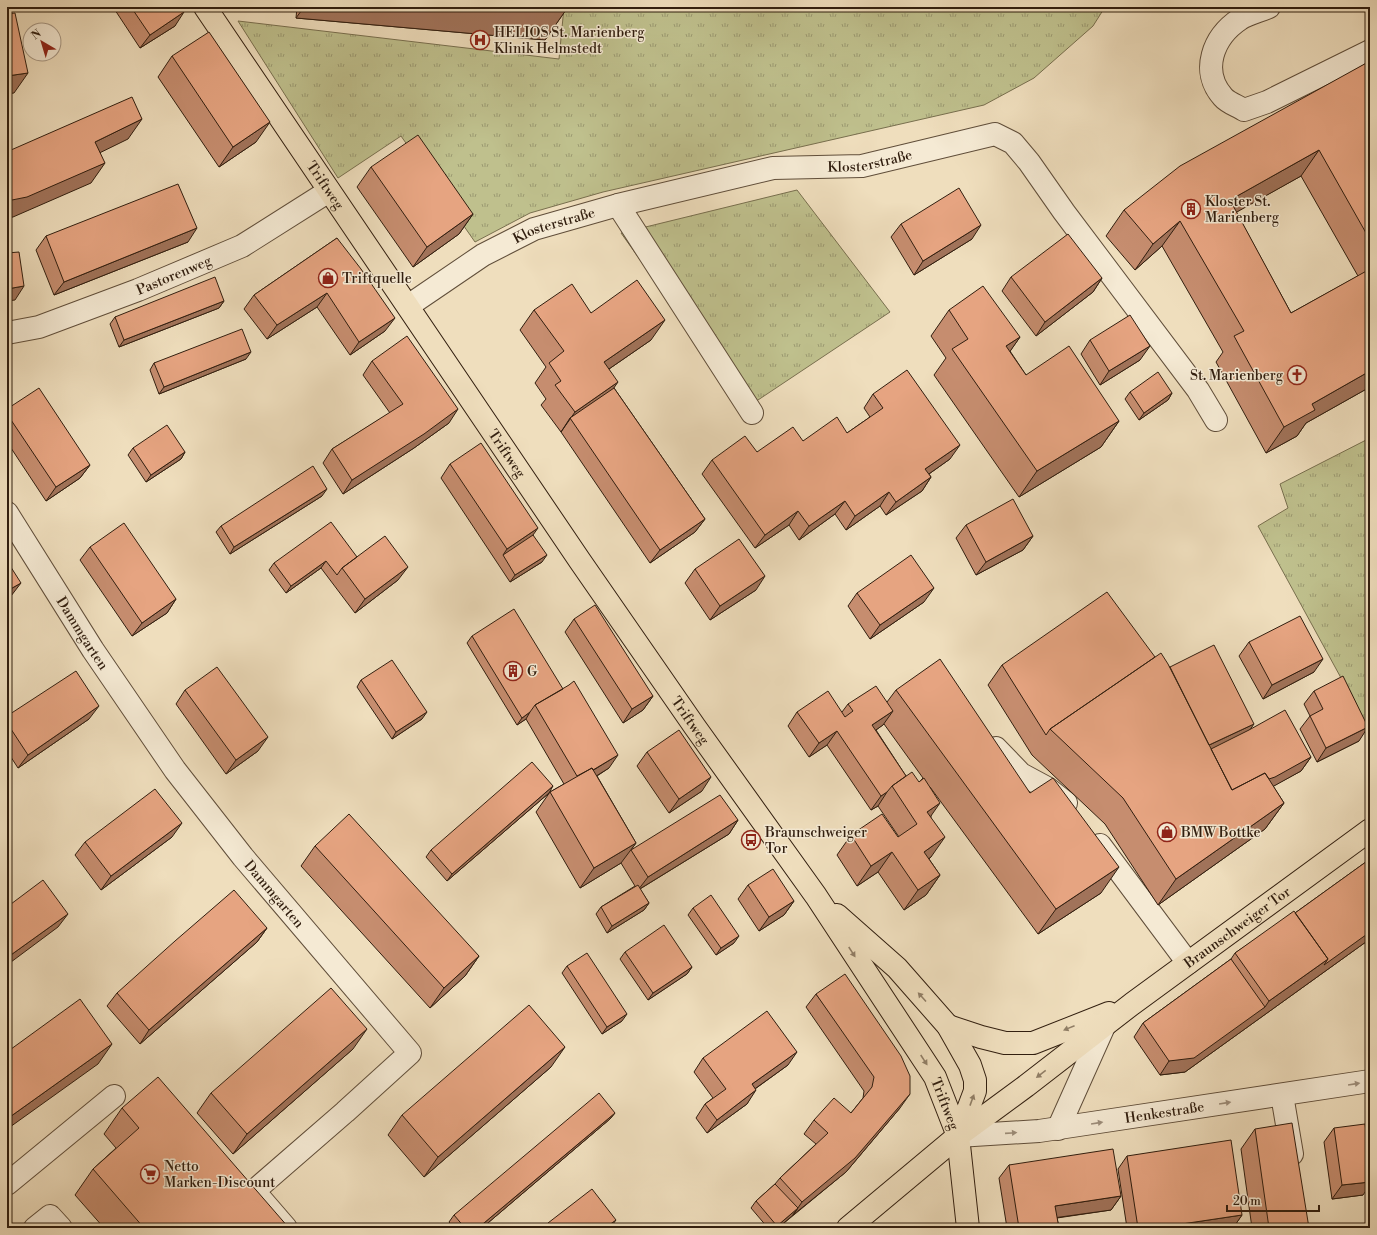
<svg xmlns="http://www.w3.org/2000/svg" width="1377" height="1235" font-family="'Libre Bodoni',serif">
	<defs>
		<pattern id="grass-tufts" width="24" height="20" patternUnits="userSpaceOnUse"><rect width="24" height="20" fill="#bfc08d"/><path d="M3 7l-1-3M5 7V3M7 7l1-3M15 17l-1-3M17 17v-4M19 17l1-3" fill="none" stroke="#9c9b72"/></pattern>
	</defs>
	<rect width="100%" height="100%" fill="#efdebd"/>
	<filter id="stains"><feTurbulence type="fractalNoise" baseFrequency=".005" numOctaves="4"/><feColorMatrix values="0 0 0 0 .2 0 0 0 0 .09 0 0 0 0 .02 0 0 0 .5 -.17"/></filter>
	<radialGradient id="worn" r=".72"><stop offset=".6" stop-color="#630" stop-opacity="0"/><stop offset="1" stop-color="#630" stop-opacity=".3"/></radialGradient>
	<path fill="url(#grass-tufts)" stroke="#786f4e" d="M564 7H1105L1093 26 1034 78 984 105 603 192 530 213 475 242 401 136 338 178 238 21 559 59Z
		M797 190 890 312 746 408 621 233Z
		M1370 438V731L1258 526 1288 508 1280 484Z"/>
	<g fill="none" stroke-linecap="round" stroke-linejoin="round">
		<defs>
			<g id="minor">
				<path d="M1269 7C1260 11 1248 14 1240 19 1213 37 1200 71 1223 97 1228 103 1238 106 1244 110L1267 102 1370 51"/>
				<path d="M618 205 752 413"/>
				<path id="s1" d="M408 306 483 255 534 229 618 205 773 168 862 166 995 134 1013 143 1029 162 1064 212 1198 390 1216 420"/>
				<path id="s2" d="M7 333 39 327 138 290 242 246 329 191"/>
				<path id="s3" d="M7 513 93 650 175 770 243 857 410 1053 345 1112 254 1191 286 1228"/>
				<path d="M996 748 1021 774 1047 788 1066 803"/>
				<path d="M1100 845 1188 963"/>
				<path d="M1282 1095 1292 1154"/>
				<path d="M1058 1129 1105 1024"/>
				<path id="s4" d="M958 1136 1039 1131 1370 1081"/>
				<path d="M7 1184 114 1096"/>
				<path d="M35 1228 50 1216 61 1228"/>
			</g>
			<g id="major">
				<path id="s5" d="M205 7 580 561 695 727 816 896 935 1077 958 1136 968 1228"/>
				<path d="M837 915 897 968 948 1026 970 1065 975 1080V1091L958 1136"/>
				<path d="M948 1026 981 1037 1005 1043H1033L1109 1013"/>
				<path id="s6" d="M848 1228 958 1136 1026 1086 1132 1004 1370 830"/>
			</g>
		</defs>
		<use href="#minor" stroke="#604e3a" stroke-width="24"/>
		<use href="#major" stroke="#311e0f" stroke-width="24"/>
		<use href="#minor" stroke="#f5ead4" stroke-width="22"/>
		<use href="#major" stroke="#efdebd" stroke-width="22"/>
	</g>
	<path fill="#c68d6f" stroke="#311e0f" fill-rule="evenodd" d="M113 7H181L175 26 140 48Z
		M297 7H568L545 40 296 18Z
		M172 56 256 142 219 167 158 77Z
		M1370 61V387L1306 423 1297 436 1266 453 1216 362 1223 352 1162 246 1135 270 1106 236 1124 210ZM1301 176 1358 276 1291 313 1236 212Z
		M371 167 473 214 459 234 413 267 357 187Z
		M901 224 972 239 914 275 891 237Z
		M46 236 188 242 54 295 36 250Z
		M337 238 385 331 350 355 317 307 267 339 244 309 254 295Z
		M1011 277 1102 278 1093 292 1036 336 1002 291Z
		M224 301 219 308 119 347 110 324 115 317Z
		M534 310 591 313 651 340 609 369 614 388 705 519 695 532 650 563 561 432 541 405 546 399 535 383 546 367 520 330Z
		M949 310 1020 337 1010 351 1026 375 1119 421 1101 447 1019 497 934 375 946 358 931 336Z
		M1090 340 1140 360 1100 385 1081 354Z
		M246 359 159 394 150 370 154 363Z
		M372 361 449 423 414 448 343 494 323 463 332 449 390 413 363 375Z
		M1130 392 1172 393 1168 400 1139 420 1125 399Z
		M873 394 950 459 929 474 931 477 922 491 886 515 880 506 846 530 835 514 799 540 789 525 755 548 702 474 712 460 757 452 803 441 847 433 870 417 864 408Z
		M7 409 90 465 80 478 46 501 7 442Z
		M133 448 185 452 181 459 146 482 128 455Z
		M450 464 533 535 542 562 510 582 441 478Z
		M322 496 230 554 216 532 221 526Z
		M966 525 1033 536 1023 550 976 575 956 538Z
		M90 547 176 599 167 613 132 636 80 560Z
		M357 557 398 580 355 613 321 568 286 593 269 570 274 563Z
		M695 569 756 590 710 620 685 583Z
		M857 593 924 602 870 639 848 606Z
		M574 619 653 696 643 710 623 723 565 632Z
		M472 636 609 768 597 776 636 843 631 850 738 820 729 834 640 889 649 903 644 910 607 933 596 914 601 907 635 886 621 863 580 888 536 812 550 792 564 784 526 719 517 725 467 643Z
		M1249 642 1314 672 1263 699 1239 656Z
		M1155 657 1170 667 1249 730 1311 757 1301 771 1273 786 1284 803 1265 829 1158 905 1105 824 1032 755 988 685 1002 665Z
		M361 680 422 719 392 739 357 687Z
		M185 690 258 751 226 774 176 704Z
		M896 690 1030 793 1101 893 1038 934 930 787 931 816V857L929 859 940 875 926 895 904 910 878 872 857 886 837 855 851 835 899 837 878 806 871 810 827 745 809 757 788 726 797 712H842L848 704 887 702ZM884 724 923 778 919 782 906 776 876 730Z
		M1314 691 1359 741 1317 762 1300 729 1310 716 1304 704Z
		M7 716 89 719 18 768 7 751Z
		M647 752 702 791 669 813 637 766Z
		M549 793 447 881 426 857 431 850Z
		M172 837 101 890 75 855 85 842Z
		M315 846 479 956 465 976 430 1008 301 866Z
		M1370 859V939L1185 1072 1160 1075 1134 1037 1143 1023 1231 959 1235 953 1295 913Z
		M748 885 794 901 784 915 759 931 738 899Z
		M693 908 734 943 716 955 688 915Z
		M267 928 257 942 140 1044 107 1006 117 993Z
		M625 952 692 967 687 974 648 1000 620 959Z
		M567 966 622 1021 602 1034 562 973Z
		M816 994 900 1108 846 1172 778 1228H768L751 1208 756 1201 775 1184 780 1178 816 1144 804 1134 814 1120 851 1113 863 1098 864 1091 806 1007Z
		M353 1049 233 1154 197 1113 211 1093Z
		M703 1058 788 1065 755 1089 747 1104 707 1133 696 1118 705 1104 713 1098 694 1072Z
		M551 1067 424 1177 388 1135 402 1115Z
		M122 1108 289 1228H104L75 1195 93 1169 116 1148 104 1134Z
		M615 1113 610 1119 482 1228H454L449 1222 454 1215Z
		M1334 1128 1363 1195 1332 1199 1324 1142Z
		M1255 1129 1309 1228H1252L1241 1149Z
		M1127 1156 1242 1215 1233 1228H1127L1118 1169Z
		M1009 1165 1121 1196 1111 1210 1057 1218 1059 1228H1007L999 1178Z
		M548 1223 610 1228H545Z"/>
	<path fill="#a1735a" stroke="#311e0f" d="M304 7H568L545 40 296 18Z
		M184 12 175 26 140 48 150 35Z
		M28 73 14 93 7 94V76Z
		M142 119 128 139 81 162 95 142Z
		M270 122 256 142 219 167 233 147Z
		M1319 150 1301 176 1212 226 1230 200Z
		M105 163 91 183 13 217 7 218V201Z
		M473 214 459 234 413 267 427 247Z
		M1180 221 1162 246 1135 270 1153 244Z
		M981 225 972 239 914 275 923 261Z
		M197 228 188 242 54 295 64 282Z
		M1102 278 1093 292 1036 336 1045 322Z
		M24 286 15 300 7 301V289Z
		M327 293 317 307 267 339 277 325Z
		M224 301 219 308 119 347 124 340Z
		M395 318 385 331 350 355 359 342Z
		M665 320 651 340 590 382 604 362Z
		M1020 337 1002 363 1006 346Z
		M1150 346 1140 360 1100 385 1109 371Z
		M251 352 246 359 159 394 164 387Z
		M1370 371V387L1306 423 1297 436 1266 453 1284 427 1312 404Z
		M618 382 604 402 570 418 561 432 575 412Z
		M1172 393 1168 400 1139 420 1144 413Z
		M458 409 449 423 414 448 343 494 352 480Z
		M1119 421 1101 447 1019 497 1037 471Z
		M960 445 950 459 916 483 925 469Z
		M185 452 181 459 146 482 151 475Z
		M90 465 80 478 46 501 56 487Z
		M931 477 922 491 886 515 896 502Z
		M327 489 322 496 230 554 234 547Z
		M889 492 880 506 846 530 855 516Z
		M845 501 835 514 799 540 809 526Z
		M798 511 789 525 755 548 765 535Z
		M705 519 695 532 650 563 660 550Z
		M538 528 528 542 503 555 507 549Z
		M1033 536 1023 550 976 575 986 562Z
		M547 555 542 562 510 582 515 575Z
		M326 561 321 568 286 593 291 586Z
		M408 567 398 580 355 613 365 599Z
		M765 576 756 590 710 620 720 606Z
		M21 583 11 596 7 599V591Z
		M934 588 924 602 870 639 880 625Z
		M176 599 167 613 132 636 142 623Z
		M1323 659 1314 672 1263 699 1272 685Z
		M653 696 643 710 623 723 632 709Z
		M99 706 89 719 18 768 28 755Z
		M893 711 883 725 863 739 872 725Z
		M427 712 422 719 392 739 396 732Z
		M530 712 526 719 517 725 522 718Z
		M1254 724 1240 744 1202 762 1203 748Z
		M1368 727 1359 741 1317 762 1326 748Z
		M837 731 827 745 809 757 819 743Z
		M268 737 258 751 226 774 236 760Z
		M618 755 609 768 569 793 579 779Z
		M1311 757 1301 771 1265 791 1224 802Z
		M711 777 702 791 669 813 679 799Z
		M553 786 549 793 447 881 452 874Z
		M887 792 878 806 871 810 881 796Z
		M940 803 926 823 927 812Z
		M1284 803 1265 829 1158 905 1176 879Z
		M738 820 729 834 638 890 648 877Z
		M182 823 172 837 101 890 111 876Z
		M945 837 931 857 910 872 924 852Z
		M636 843 621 863 580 888 594 868Z
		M892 852 878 872 857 886 871 866Z
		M1119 867 1101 893 1038 934 1056 909Z
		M940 875 926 895 904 910 918 890Z
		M794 901 784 915 759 931 769 917Z
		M649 903 644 910 607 933 612 926Z
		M68 914 58 927 7 965V959L8 957Z
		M267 928 257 942 140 1044 149 1030Z
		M1370 932V939L1185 1072 1160 1075 1169 1061 1265 1007 1269 1001 1328 959Z
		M739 936 734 943 716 955 721 948Z
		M479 956 465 976 430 1008 444 988Z
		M692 967 687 974 648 1000 653 993Z
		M627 1014 622 1021 602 1034 607 1027Z
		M367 1029 353 1049 233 1154 247 1134Z
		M112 1044 98 1064 10 1127 7 1131V1119Z
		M565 1047 551 1067 424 1177 438 1157Z
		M797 1052 788 1065 742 1098 752 1084Z
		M756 1090 747 1104 707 1133 717 1120Z
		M910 1094 900 1108 846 1172 793 1215 802 1202Z
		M615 1113 610 1119 482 1228H478Z
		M1370 1182V1185L1363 1195 1332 1199 1342 1185Z
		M1121 1196 1111 1210 1046 1219 1055 1206Z
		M798 1208 793 1215 778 1228H775L777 1226Z
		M1242 1215 1233 1228H1155Z
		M616 1220 610 1228H605Z"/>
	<path fill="#e6a481" stroke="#311e0f" d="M131 7H181L184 12 150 35Z
		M15 13 28 73 7 76V14Z
		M209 32 270 122 233 147 172 56Z
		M1370 61V122L1368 123 1370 126V240L1319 150 1230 200 1291 313 1370 269V371L1312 404 1315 410 1284 427 1234 336 1244 331 1180 221 1153 244 1124 210 1180 166Z
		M132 97 142 119 95 142 105 163 27 197 7 201V150H11Z
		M418 135 473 214 427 247 371 167Z
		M178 184 197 228 64 282 46 236Z
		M959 188 981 225 923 261 901 224Z
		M1068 234 1102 278 1045 322 1011 277Z
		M337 238 361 269 395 318 359 342 327 293 277 325 254 295Z
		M19 252 24 286 7 289V253Z
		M215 277 224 301 124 340 115 317Z
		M637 280 665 320 604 362 618 382 575 412 555 385 561 381 549 363 564 351 534 310 572 284 591 313Z
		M983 286 1020 337 1006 346 1026 375 1069 346 1119 421 1037 471 952 349 968 339 949 310Z
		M1130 315 1150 346 1109 371 1090 340Z
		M242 329 251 352 164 387 154 363Z
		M407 336 458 409 424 434 352 480 332 449 403 404 372 361Z
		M907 370 960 445 925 469 931 477 896 502 889 492 855 516 845 501 809 526 798 511 765 535 712 460 745 436 757 452 793 427 803 441 837 417 847 433 883 408 873 394Z
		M1158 372 1172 393 1144 413 1130 392Z
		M39 388 90 465 56 487 7 414V409Z
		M614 388 705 519 660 550 570 418Z
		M167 425 185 452 151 475 133 448Z
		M481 443 538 528 507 549 450 464Z
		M313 466 327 489 234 547 221 526Z
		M1013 499 1033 536 986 562 966 525Z
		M331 522 357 557 342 568 337 575 326 561 291 586 274 563Z
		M124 523 176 599 142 623 90 547Z
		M533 535 547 555 515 575 503 555Z
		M385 536 408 567 365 599 342 568Z
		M739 539 765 576 720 606 695 569Z
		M911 555 934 588 880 625 857 593Z
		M7 561 21 583 7 591Z
		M1107 592 1155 657 1050 729 1046 735 1002 665Z
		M595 605 653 696 632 709 574 619Z
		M514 609 563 689 535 705 530 712 522 718 472 636Z
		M1300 616 1323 659 1272 685 1249 642Z
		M1214 645 1254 724 1209 745 1170 667Z
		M1161 653 1168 664 1232 790 1265 773 1284 803 1176 879 1123 798 1050 729Z
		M940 659 1030 793 1053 778 1119 867 1056 909 896 690Z
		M392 660 427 712 396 732 361 680Z
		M217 667 268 737 236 760 185 690Z
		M76 671 99 706 28 755 7 723V716Z
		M1343 676 1368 727 1326 748 1310 716 1323 709 1314 691Z
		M574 681 618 755 593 770 592 768 577 776 535 705 569 685Z
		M876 686 893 711 872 725 906 776 892 786 887 792 881 796 837 731 819 743 797 712 828 691 845 717 853 711 848 704Z
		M1285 710 1311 757 1275 777 1269 779 1265 773 1232 790 1211 749 1249 730Z
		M679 730 711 777 679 799 647 752Z
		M532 762 553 786 452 874 431 850Z
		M592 768 636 843 594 868 550 792Z
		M912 772 919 782 924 778 940 803 927 812 945 837 924 852 940 875 918 890 892 852 871 866 851 835 882 814 898 837 917 824 892 786Z
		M155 789 182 823 111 876 85 842Z
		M720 795 738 820 648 877 631 850Z
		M349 814 479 956 444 988 315 846Z
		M1370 859V932L1324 965 1328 959 1295 913Z
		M773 869 794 901 769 917 748 885Z
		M43 880 68 914 8 957 7 956V907Z
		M638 885 649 903 612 926 601 907Z
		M234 890 267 928 149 1030 117 993 175 941Z
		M711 895 739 936 721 948 693 908Z
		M1294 911 1328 959 1269 1001 1235 953Z
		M664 925 692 967 653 993 625 952Z
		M587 953 627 1014 607 1027 567 966Z
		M1231 959 1265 1007 1194 1058 1169 1061 1143 1023Z
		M845 974 901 1056 910 1076V1094L855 1158 802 1202 780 1178 828 1133 814 1120 834 1098 851 1113 872 1087 874 1077 816 994Z
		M331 988 367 1029 247 1134 211 1093Z
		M80 999 112 1044 7 1119 12 1125 7 1128V1052Z
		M529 1005 565 1047 438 1157 402 1115Z
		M767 1011 797 1052 752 1084 756 1090 717 1120 705 1104 726 1089 703 1058Z
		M158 1077 289 1228H144L93 1169 139 1128 122 1108Z
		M599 1093 615 1113 478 1228H465L454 1215Z
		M1292 1123 1309 1228H1269L1255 1129Z
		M1365 1124 1370 1162V1182L1342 1185 1334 1128Z
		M1231 1140 1242 1215 1155 1228H1138L1127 1156Z
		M1113 1149 1121 1196 1055 1206 1059 1228H1019L1009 1165Z
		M775 1184 798 1208 777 1226 756 1201Z
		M592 1189 616 1220 605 1228H553L548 1223Z"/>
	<defs><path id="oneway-solid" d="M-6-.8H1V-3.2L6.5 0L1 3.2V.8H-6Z"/></defs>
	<g fill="#907e66">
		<use href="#oneway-solid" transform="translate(852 952) rotate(57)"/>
		<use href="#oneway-solid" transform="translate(922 997) rotate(-132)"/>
		<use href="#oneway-solid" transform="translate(1069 1028) rotate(158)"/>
		<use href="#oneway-solid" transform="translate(924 1060) rotate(57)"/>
		<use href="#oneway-solid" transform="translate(1041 1074) rotate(142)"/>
		<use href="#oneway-solid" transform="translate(972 1100) rotate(-70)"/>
	</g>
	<g fill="#9d8e7b">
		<use href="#oneway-solid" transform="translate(1354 1084) rotate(-9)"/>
		<use href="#oneway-solid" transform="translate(1225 1103) rotate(-9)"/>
		<use href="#oneway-solid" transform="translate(1097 1123) rotate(-9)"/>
		<use href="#oneway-solid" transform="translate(1011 1133) rotate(-4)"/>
	</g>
	<defs>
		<symbol id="hospital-ring" viewBox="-11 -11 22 22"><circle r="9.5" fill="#f5ead4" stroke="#8f2418" stroke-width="1.5"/><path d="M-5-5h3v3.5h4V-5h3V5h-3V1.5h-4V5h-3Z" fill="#8f2418"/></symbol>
		<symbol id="building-ring" viewBox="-11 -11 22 22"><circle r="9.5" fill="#f5ead4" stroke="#8f2418" stroke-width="1.5"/><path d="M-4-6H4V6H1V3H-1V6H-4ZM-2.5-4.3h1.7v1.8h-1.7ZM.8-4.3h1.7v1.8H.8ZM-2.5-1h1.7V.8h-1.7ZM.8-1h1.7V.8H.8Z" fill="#8f2418"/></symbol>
		<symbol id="shop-ring" viewBox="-11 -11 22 22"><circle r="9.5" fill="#f5ead4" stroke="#8f2418" stroke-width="1.5"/><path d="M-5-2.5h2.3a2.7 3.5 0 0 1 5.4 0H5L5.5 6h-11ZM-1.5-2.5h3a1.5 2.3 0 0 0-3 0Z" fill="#8f2418"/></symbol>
		<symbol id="church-ring" viewBox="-11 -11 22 22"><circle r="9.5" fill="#f5ead4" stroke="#8f2418" stroke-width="1.5"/><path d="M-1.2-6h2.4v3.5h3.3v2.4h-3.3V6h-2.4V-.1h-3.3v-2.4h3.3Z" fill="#8f2418"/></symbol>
		<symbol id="bus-ring" viewBox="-11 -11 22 22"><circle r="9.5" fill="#f5ead4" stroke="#8f2418" stroke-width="1.5"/><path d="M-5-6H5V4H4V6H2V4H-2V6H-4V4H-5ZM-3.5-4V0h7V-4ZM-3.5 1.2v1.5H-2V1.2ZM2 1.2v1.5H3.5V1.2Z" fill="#8f2418"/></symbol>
		<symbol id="supermarket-ring" viewBox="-11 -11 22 22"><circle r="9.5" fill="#f5ead4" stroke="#8f2418" stroke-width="1.5"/><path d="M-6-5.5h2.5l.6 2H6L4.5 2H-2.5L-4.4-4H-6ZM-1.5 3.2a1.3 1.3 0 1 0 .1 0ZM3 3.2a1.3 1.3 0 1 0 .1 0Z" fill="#8f2418"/></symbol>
	</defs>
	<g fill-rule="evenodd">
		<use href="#hospital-ring" x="469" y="29" width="22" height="22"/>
		<use href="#building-ring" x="1180" y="198" width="22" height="22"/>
		<use href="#shop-ring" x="317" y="267" width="22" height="22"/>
		<use href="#church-ring" x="1286" y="364" width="22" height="22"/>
		<use href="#building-ring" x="502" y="660" width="22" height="22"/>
		<use href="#shop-ring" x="1156" y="821" width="22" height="22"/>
		<use href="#bus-ring" x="740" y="829" width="22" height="22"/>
		<use href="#supermarket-ring" x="139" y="1163" width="22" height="22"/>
	</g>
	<g text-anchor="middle" stroke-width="3" stroke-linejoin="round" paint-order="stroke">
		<g font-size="14" fill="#311e0f" stroke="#f5ead4" text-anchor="start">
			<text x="494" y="37">HELIOS St. Marienberg<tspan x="494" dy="16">Klinik Helmstedt</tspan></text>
			<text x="1205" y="206">Kloster St.<tspan x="1205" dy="16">Marienberg</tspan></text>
			<text x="342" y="283">Triftquelle</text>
			<text x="1283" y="380" text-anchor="end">St. Marienberg</text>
			<text x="527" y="676">G</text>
			<text x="765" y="837">Braunschweiger<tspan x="765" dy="16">Tor</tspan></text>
			<text x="1181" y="837">BMW Bottke</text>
			<text x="164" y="1171">Netto<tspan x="164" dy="16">Marken-Discount</tspan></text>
		</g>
		<g font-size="14" fill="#311e0f" stroke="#f5ead4">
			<text dy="5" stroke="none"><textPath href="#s1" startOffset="492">Klosterstraße</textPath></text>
			<text dy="5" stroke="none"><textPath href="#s5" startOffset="215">Triftweg</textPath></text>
			<text dy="5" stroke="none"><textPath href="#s1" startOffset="168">Klosterstraße</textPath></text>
			<text dy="5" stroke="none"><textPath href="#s2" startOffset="177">Pastorenweg</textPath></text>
			<text dy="5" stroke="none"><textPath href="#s5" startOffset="539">Triftweg</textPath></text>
			<text dy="5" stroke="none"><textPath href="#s3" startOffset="142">Dammgarten</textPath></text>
			<text dy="5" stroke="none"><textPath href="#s5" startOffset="863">Triftweg</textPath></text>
			<text dy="5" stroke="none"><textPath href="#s3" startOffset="466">Dammgarten</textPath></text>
			<text dy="5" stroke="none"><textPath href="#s6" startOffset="492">Braunschweiger Tor</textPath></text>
			<text dy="5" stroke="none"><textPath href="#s5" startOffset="1324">Triftweg</textPath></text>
			<text dy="5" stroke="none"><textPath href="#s4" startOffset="208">Henkestraße</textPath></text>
		</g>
	</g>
	<rect width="1377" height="1235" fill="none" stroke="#efdebd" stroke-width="24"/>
	<rect x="8" y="8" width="1361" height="1219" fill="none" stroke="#311e0f" stroke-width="2"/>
	<rect x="12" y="12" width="1353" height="1211" fill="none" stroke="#311e0f"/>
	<g transform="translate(42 42) rotate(322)"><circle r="19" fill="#f5ead4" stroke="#a79885"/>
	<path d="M0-3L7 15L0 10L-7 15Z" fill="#8f2418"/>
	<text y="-6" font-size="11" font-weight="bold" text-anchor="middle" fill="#311e0f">N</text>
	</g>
	<path d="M1227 1205v6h92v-6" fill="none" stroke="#311e0f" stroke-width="2"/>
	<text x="1233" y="1205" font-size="12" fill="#311e0f" stroke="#f5ead4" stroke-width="3" paint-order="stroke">20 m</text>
	<rect width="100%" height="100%" filter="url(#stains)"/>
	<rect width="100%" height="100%" fill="url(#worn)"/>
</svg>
